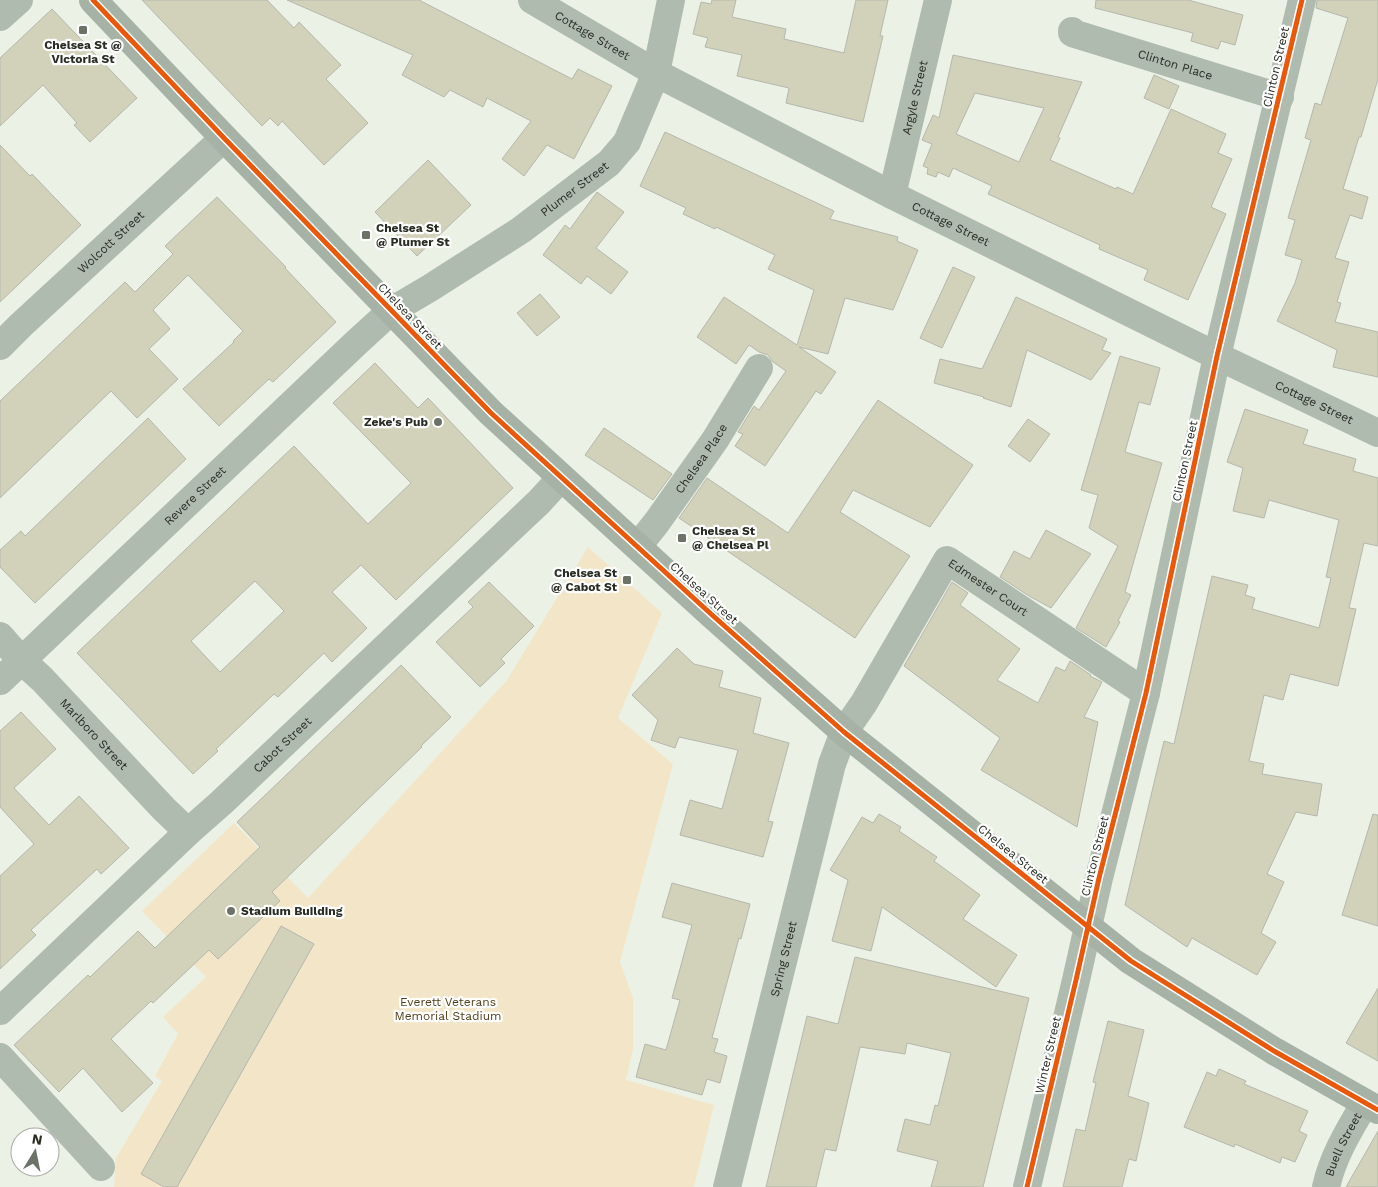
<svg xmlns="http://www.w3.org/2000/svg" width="1378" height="1187" font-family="'Work Sans',sans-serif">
	<rect width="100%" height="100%" fill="#ebf1e4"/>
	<path fill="#f3e6c8" d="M588 547 662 613 618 718 673 764 620 962 633 998V1049L626 1080 714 1105 694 1187H114L116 1158 162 1081 155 1076 178 1034 163 1017 206 977 142 911 234 823 308 898 507 680Z"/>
	<path fill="#d2d2bb" stroke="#b5b7ad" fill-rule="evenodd" d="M142 0H267L294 28 299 22 341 65 326 79 368 123 324 165 282 121 278 126 270 118 262 126Z
		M287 0H419L572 79 578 69 612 86 574 159 547 145 524 176 502 159 531 121 487 98 483 107 450 90 444 97 402 75 413 55Z
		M712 0H736L732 17 786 29 784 39 844 53 856 0H888L880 36H883L863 122 786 103 789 88 737 76 742 55 705 47 708 38 693 34 701 2 711 4Z
		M1096 0H1188L1243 15 1235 45 1221 41 1218 49 1191 41 1193 33 1095 8Z
		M1317 0H1378V79L1361 137H1359L1343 189 1368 197 1362 219 1350 215 1335 258 1349 262 1337 302 1341 303 1335 322 1378 332V377L1333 367 1337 350 1277 321 1295 283 1302 260 1285 255 1295 220 1288 218 1311 140 1305 138 1315 103 1321 105 1348 18 1316 8Z
		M52 9 137 98 90 142 74 125 77 123 43 85 0 126V58Z
		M953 55 1082 82 1058 137 1060 138 1050 160 1116 189 1117 187 1133 194 1171 109 1226 134 1218 153 1232 159 1211 207 1226 214 1188 300 1144 280 1148 270 1099 249 1100 245 988 194 992 186 953 168 949 177 938 172 936 177 927 174 928 168 923 166 932 144 922 140 933 115 939 118ZM975 93 1044 108 1019 162 956 134Z
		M1154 75 1179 86 1169 109 1144 98Z
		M665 132 834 211 830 219 898 237 897 241 918 250 893 310 845 298 828 354 799 347 836 372 821 394 816 391 765 466 735 446 743 434 738 432 754 406 759 410 786 371 773 362 768 355 759 352 749 345 736 364 697 337 724 297 797 345 814 290 768 269 775 255 716 227 715 229 683 214 686 208 640 186Z
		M0 145 30 176 32 174 81 225 0 302Z
		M428 160 471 205 417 256 375 212Z
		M597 192 624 212 596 248 628 272 611 294 587 276 581 284 543 255 565 225 570 229Z
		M217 197 286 267 285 268 336 322 273 382 269 379 219 426 183 389 234 342 233 341 243 331 188 275 153 310 170 329 149 349 178 379 137 418 111 391 0 498V401L125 282 135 292 173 254 165 246Z
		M953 267 975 277 942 348 920 338Z
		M540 294 560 317 537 336 517 313Z
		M1016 297 1107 339 1102 350 1111 353 1091 380 1027 350 1011 407 983 398 984 397 934 383 940 359 982 369Z
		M1120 356 1160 368 1150 405 1139 402 1125 452 1162 463 1125 592 1131 595 1118 621 1120 622 1106 647 1076 628 1118 546 1089 528 1098 495 1081 490Z
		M375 363 418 408 428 398 513 488 396 600 361 565 332 592 367 628 332 662 324 653 278 697 274 694 216 749 218 751 193 774 77 653 294 446 368 524 411 483 333 403ZM255 581 284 611 220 672 191 641Z
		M878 400 973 465 930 527 853 490 840 512 910 556 855 638 679 518 707 478 788 533Z
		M1245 409 1308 430 1303 444 1356 459 1353 471 1378 478V546L1364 543 1349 608 1356 609 1338 686 1290 674 1283 700 1264 695 1249 761 1264 764 1262 774 1322 784 1317 816 1296 812 1267 874 1284 882 1261 933 1276 942 1257 975 1192 938 1187 947 1125 905 1164 741 1174 744 1212 576 1248 585 1245 595 1255 598 1252 609 1319 628 1331 578 1326 577 1339 520 1269 500 1264 518 1233 511 1243 468 1227 462Z
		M148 418 186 459 35 603 0 567V550L21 531 25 536Z
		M1028 419 1050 434 1030 462 1008 446Z
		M604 428 672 474 653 500 585 455Z
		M1046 530 1091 554 1051 608 1029 596 1000 577 1014 551 1030 559Z
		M489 582 534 626 501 659 505 663 480 687 436 642 473 607 468 602Z
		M952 582 968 593 960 605 1020 649 997 680 1038 703 1056 667 1065 671 1070 661 1091 675 1090 676 1102 682 1084 717 1098 722 1077 827 981 770 1000 738 904 666Z
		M677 648 694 664 723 671 719 687 761 698 753 733 789 743 768 821 773 822 763 857 680 835 690 800 722 809 738 750 679 737 675 748 651 740 658 720 632 695Z
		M401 665 451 717 421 746 422 747 272 892 280 901 218 959 209 950 153 1003 151 1001 111 1039 153 1083 122 1112 83 1068 59 1092 14 1045 88 975 90 977 138 931 155 948 260 847 237 822Z
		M21 712 56 749 14 788 49 825 79 796 129 848 101 874 97 869 31 930 36 935 0 969V876L34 844 0 807V731Z
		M879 814 901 827 899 831 937 857 934 861 980 895 963 919 1017 955 996 987 882 907 871 951 832 941 848 880 830 870 862 817 873 823Z
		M1373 814 1378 815V926L1342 915Z
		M672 883 750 904 741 939 739 938 712 1038 718 1039 714 1052 727 1056 720 1083 707 1079 702 1095 636 1077 645 1044 666 1050 680 1000 672 998 692 925 662 917Z
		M281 926 314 944 177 1187H164L141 1174Z
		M855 957 1029 998 983 1187H931L938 1161 897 1151 905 1119 930 1125 935 1105 938 1106 951 1053 907 1043 905 1054 860 1047 836 1151 825 1149 816 1187H766L807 1016 838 1024Z
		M1378 988V1061L1346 1043Z
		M1108 1021 1144 1030 1128 1096 1149 1103 1136 1161 1129 1159 1122 1187H1063L1076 1129 1085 1131 1096 1083 1093 1082Z
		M1219 1069 1246 1081 1244 1084 1308 1111 1299 1131 1307 1135 1295 1162 1282 1157 1280 1163 1235 1144 1234 1147 1184 1127 1207 1072 1216 1076Z
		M1378 1131V1187H1346Z"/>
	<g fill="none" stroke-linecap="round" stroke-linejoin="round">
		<g stroke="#b0bbb0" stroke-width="28">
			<path id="s1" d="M532 0 656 73 892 195 1217 356 1378 433"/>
			<path d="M0 17 19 0"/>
			<path id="s2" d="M1072 31V33L1280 97"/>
			<path id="s3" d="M892 195 938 0"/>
			<path id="s4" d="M0 346 21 325 224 138"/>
			<path id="s5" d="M638 546 657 522 715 440 759 368"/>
			<path id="s6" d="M0 636 21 660 42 679 164 809 188 832"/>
			<path id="s7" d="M0 681 356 343 391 311 430 288 521 230 609 163 627 142 656 73 671 0"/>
			<path id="s8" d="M0 1011 188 832 221 803 539 502 561 478"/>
			<path d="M0 1057 101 1167"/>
			<path id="s9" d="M727 1187 832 764 844 732 864 703 947 560 1146 693"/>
			<path d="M1027 1187 1076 980 1099 878 1146 693 1217 356 1302 0"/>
			<path id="s10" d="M1326 1187C1333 1156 1349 1130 1365 1103"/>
		</g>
		<path stroke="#a5b2a5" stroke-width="28" d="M93 0 224 138 491 413 711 614 844 732 1131 961 1274 1051 1378 1110"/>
		<defs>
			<path id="cycleway" d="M93 0 224 138 491 413 711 614 844 732 1131 961 1274 1051 1378 1110
				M1027 1187 1076 980 1099 878 1146 693 1217 356 1302 0"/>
		</defs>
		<use href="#cycleway" stroke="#fff" stroke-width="8"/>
		<use href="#cycleway" stroke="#e8590c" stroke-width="5"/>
	</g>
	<g fill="#6d7267" stroke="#fff" stroke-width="2">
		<rect x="78" y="25" width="10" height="10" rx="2.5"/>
		<rect x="361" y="230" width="10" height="10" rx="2.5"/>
		<circle cx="438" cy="422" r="5"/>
		<rect x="677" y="533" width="10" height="10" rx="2.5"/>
		<rect x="622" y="575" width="10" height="10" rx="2.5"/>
		<circle cx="231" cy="911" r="5"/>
	</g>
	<g text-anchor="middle" stroke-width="4.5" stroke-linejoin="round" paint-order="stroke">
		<g font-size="12" fill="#292d24" stroke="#fff">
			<text dy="4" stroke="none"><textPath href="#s1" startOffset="70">Cottage Street</textPath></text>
			<text dy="4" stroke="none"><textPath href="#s2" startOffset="110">Clinton Place</textPath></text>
			<text transform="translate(1276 67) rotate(-77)" y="4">Clinton Street</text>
			<text dy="4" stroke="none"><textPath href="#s3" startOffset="100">Argyle Street</textPath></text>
			<text dy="4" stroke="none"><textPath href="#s7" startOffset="759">Plumer Street</textPath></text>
			<text dy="4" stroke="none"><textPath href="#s1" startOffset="475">Cottage Street</textPath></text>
			<text dy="4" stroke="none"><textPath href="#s4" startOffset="152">Wolcott Street</textPath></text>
			<text transform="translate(410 316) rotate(46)" y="4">Chelsea Street</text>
			<text dy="4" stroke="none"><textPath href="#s1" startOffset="880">Cottage Street</textPath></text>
			<text dy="4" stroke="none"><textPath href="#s5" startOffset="108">Chelsea Place</textPath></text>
			<text transform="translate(1185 461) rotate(-78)" y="4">Clinton Street</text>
			<text dy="4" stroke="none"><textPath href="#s7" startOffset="269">Revere Street</textPath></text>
			<text dy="4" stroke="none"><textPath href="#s9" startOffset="720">Edmester Court</textPath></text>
			<text transform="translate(704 593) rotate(42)" y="4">Chelsea Street</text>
			<text dy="4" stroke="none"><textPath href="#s6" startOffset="136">Marlboro Street</textPath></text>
			<text dy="4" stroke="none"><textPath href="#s8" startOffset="388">Cabot Street</textPath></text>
			<text transform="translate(1013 854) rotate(39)" y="4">Chelsea Street</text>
			<text transform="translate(1095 856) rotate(-76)" y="4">Clinton Street</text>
			<text dy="4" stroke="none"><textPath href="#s9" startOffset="235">Spring Street</textPath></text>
			<text transform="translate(1048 1055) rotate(-77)" y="4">Winter Street</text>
			<text dy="4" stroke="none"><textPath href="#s10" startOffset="46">Buell Street</textPath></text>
		</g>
		<g font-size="12" font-weight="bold" fill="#292d24" stroke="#fff" text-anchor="start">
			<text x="83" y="49" text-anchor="middle">Chelsea St @<tspan x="83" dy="14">Victoria St</tspan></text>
			<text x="376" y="232">Chelsea St<tspan x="376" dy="14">@ Plumer St</tspan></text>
			<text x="428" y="426" text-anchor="end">Zeke's Pub</text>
			<text x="692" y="535">Chelsea St<tspan x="692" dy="14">@ Chelsea Pl</tspan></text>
			<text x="617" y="577" text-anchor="end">Chelsea St<tspan x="617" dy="14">@ Cabot St</tspan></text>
			<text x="241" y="915">Stadium Building</text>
		</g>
		<g font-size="12" fill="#533e1b" stroke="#fff">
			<text x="448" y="1006">Everett Veterans<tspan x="448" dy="14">Memorial Stadium</tspan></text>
		</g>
	</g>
	<g transform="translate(35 1152) rotate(10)"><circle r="24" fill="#ffffff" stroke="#a9aba7"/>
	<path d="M0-4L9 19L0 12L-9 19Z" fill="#6d7267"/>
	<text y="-8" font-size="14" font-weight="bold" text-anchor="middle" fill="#292d24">N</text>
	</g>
</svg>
